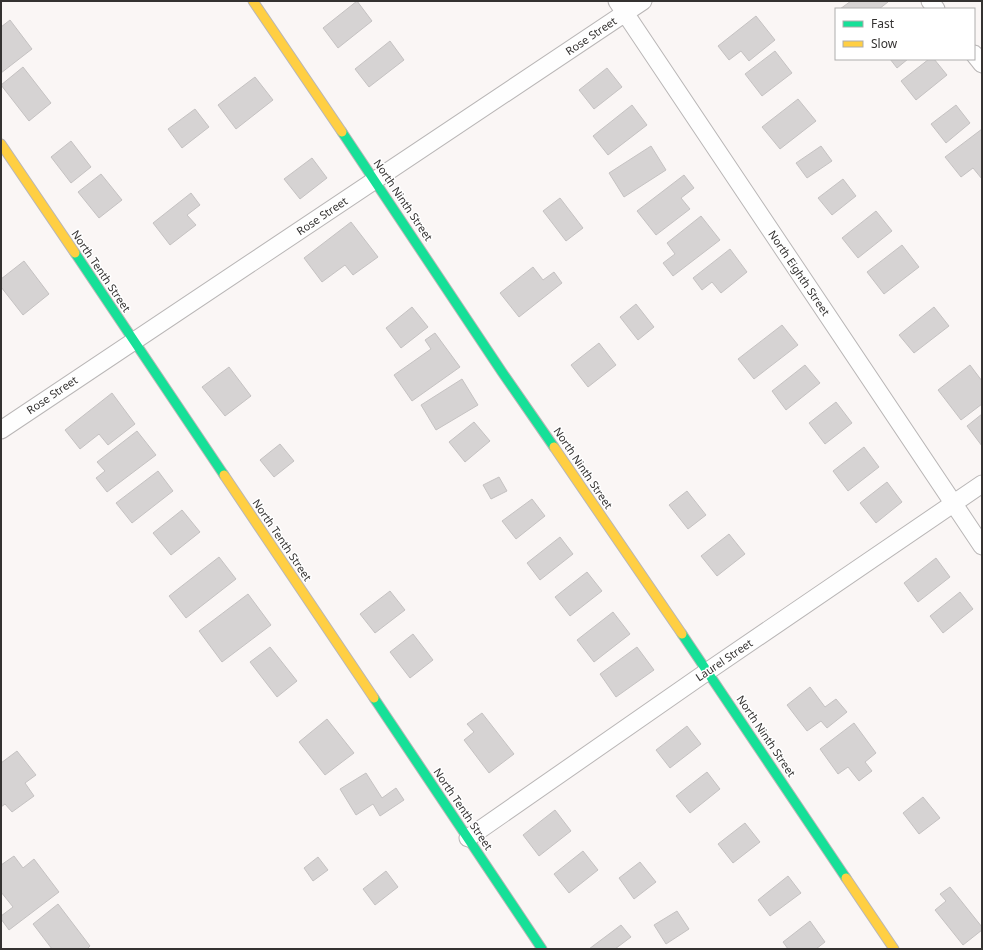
<svg xmlns="http://www.w3.org/2000/svg" width="983" height="950" font-family="'Noto Sans',sans-serif">
	<rect width="100%" height="100%" fill="#faf6f5"/>
	<path fill="#d6d3d3" stroke="#c5c2c2" d="M357 1 372 21 338 48 323 28Z
		M851 1H887L888 2 879 9H840Z
		M756 16 775 40 749 61 741 51 729 60 718 46Z
		M10 20 32 49 1 73V27Z
		M390 41 404 60 369 87 355 69Z
		M775 51 792 73 762 96 745 74Z
		M890 59H908L897 68Z
		M929 59H934L947 75 916 100 901 81Z
		M23 67 51 103 29 121 1 85Z
		M607 68 622 87 594 109 579 90Z
		M255 77 273 100 236 129 218 105Z
		M798 99 816 121 780 149 762 127Z
		M632 105 647 125 608 155 593 136Z
		M956 105 970 123 946 143 931 124Z
		M195 109 209 127 182 148 168 129Z
		M982 129V179L973 168 961 177 945 157Z
		M71 141 91 167 71 183 51 157Z
		M651 146 666 170 624 197 609 173Z
		M821 146 832 161 807 178 796 163Z
		M312 158 327 178 300 199 284 179Z
		M101 174 122 200 99 218 78 192Z
		M684 175 694 188 681 198 690 209 656 235 637 211Z
		M843 179 856 196 832 215 818 198Z
		M191 193 200 205 187 215 196 225 170 245 153 223Z
		M560 198 583 228 566 241 543 211Z
		M876 211 892 231 858 258 842 238Z
		M701 216 720 240 673 276 663 263 675 254 667 243Z
		M351 222 378 257 353 275 345 265 322 282 304 258Z
		M902 245 919 267 884 294 867 272Z
		M730 249 747 272 721 293 712 282 702 290 693 278Z
		M24 261 49 294 23 315 1 287V279Z
		M533 267 543 280 554 272 562 283 519 317 500 293Z
		M636 304 654 327 638 340 620 317Z
		M412 307 428 327 401 348 386 328Z
		M934 307 949 326 914 353 899 335Z
		M782 325 798 345 754 379 738 359Z
		M435 333 460 367 412 401 394 375 431 349 425 340Z
		M599 343 616 365 588 387 571 365Z
		M805 365 820 383 786 410 772 391Z
		M970 365 982 381V404L961 420 938 390Z
		M229 367 251 396 225 416 202 387Z
		M462 379 478 405 436 430 421 405Z
		M112 393 135 424 108 445 99 434 80 449 65 430Z
		M836 402 852 423 825 444 809 423Z
		M982 414V446L967 426Z
		M474 422 490 441 465 462 449 442Z
		M137 431 156 455 107 492 96 478 105 471 97 462Z
		M280 444 294 461 274 477 260 460Z
		M864 447 879 467 848 491 833 471Z
		M158 471 173 491 132 523 116 503Z
		M499 477 507 491 491 499 483 485Z
		M887 482 902 502 876 523 860 503Z
		M687 491 706 515 688 529 669 505Z
		M532 499 545 516 516 539 502 521Z
		M182 510 200 532 171 555 153 533Z
		M729 534 745 554 717 576 701 556Z
		M560 537 573 554 540 580 527 563Z
		M219 557 236 579 186 618 169 596Z
		M936 558 950 577 918 602 904 583Z
		M587 572 602 591 570 616 555 597Z
		M390 591 405 610 375 633 360 614Z
		M960 592 973 609 943 633 930 616Z
		M248 594 271 625 222 662 199 631Z
		M613 612 630 634 594 662 577 640Z
		M413 634 433 660 410 678 390 652Z
		M270 647 297 681 277 697 250 662Z
		M637 647 654 670 616 697 600 674Z
		M810 687 825 707 836 699 847 712 827 728 821 721 807 731 787 705Z
		M482 713 514 754 489 773 464 740 474 732 467 724Z
		M327 719 354 753 325 775 299 742Z
		M854 723 876 753 865 762 872 771 859 781 848 767 838 774 820 749Z
		M687 726 701 744 670 768 656 750Z
		M17 751 36 775 25 783 34 796 12 812 5 804 1 807V763Z
		M707 772 720 789 690 813 676 796Z
		M366 773 382 798 396 788 404 800 380 816 373 804 356 815 340 789Z
		M923 797 940 818 919 834 903 813Z
		M555 810 571 831 539 856 523 835Z
		M745 823 760 842 733 863 718 844Z
		M583 851 598 870 569 893 554 874Z
		M14 856 23 868 34 859 59 892 9 930 1 919V916L13 907 1 892V865Z
		M318 857 328 870 313 881 304 868Z
		M640 862 656 882 634 899 619 878Z
		M386 871 398 887 375 905 363 889Z
		M788 876 801 893 770 916 758 900Z
		M950 887 982 927V930L963 945 935 910 946 901 940 894Z
		M58 904 90 946 87 949H52L33 924Z
		M677 911 689 929 666 944 654 925Z
		M810 921 825 942 816 949H788L783 942Z
		M621 925 631 937 615 949H589Z"/>
	<g fill="none" stroke-linecap="round" stroke-linejoin="round">
		<defs>
			<path id="street" d="M617 1 982 546
				M930 1 936 9
				M974 54 982 64
				M1 430 643 1
				M468 838 708 671 982 484"/>
			<path id="fast" d="M342 132 502 372 554 447
				M75 253 224 475
				M682 634 846 878
				M374 698 542 949"/>
			<path id="slow" d="M253 1 342 132
				M1 144 75 253
				M554 447 682 634
				M224 475 374 698
				M846 878 894 949"/>
		</defs>
		<use href="#street" stroke="#b9b6b6" stroke-width="19"/>
		<use href="#fast" stroke="#b9b6b6" stroke-width="11"/>
		<use href="#slow" stroke="#b9b6b6" stroke-width="11"/>
		<use href="#street" stroke="#fefefe" stroke-width="17"/>
		<use href="#fast" stroke="#16e098" stroke-width="9"/>
		<use href="#slow" stroke="#ffcf43" stroke-width="9"/>
	</g>
	<g text-anchor="middle" stroke-width="3" stroke-linejoin="round" paint-order="stroke">
		<g font-size="11" fill="#343231" stroke="#fff">
			<text transform="translate(591 36) rotate(-34)" y="4">Rose Street</text>
			<text transform="translate(403 200) rotate(56)" y="4">North Ninth Street</text>
			<text transform="translate(322 216) rotate(-34)" y="4">Rose Street</text>
			<text transform="translate(101 271) rotate(56)" y="4">North Tenth Street</text>
			<text transform="translate(799 273) rotate(56)" y="4">North Eighth Street</text>
			<text transform="translate(52 395) rotate(-34)" y="4">Rose Street</text>
			<text transform="translate(583 468) rotate(56)" y="4">North Ninth Street</text>
			<text transform="translate(282 540) rotate(56)" y="4">North Tenth Street</text>
			<text transform="translate(724 660) rotate(-34)" y="4">Laurel Street</text>
			<text transform="translate(766 736) rotate(56)" y="4">North Ninth Street</text>
			<text transform="translate(463 809) rotate(56)" y="4">North Tenth Street</text>
		</g>
	</g>
	<rect width="983" height="950" fill="none" stroke="#343231" stroke-width="4"/>
	<rect x="835" y="8" width="140" height="52" fill="#ffffff" stroke="#aeadad"/>
	<rect x="843" y="21" width="20" height="6" fill="#16e098" stroke="#aeadad"/>
	<text x="871" y="28" font-size="12" fill="#343231">Fast</text>
	<rect x="843" y="41" width="20" height="6" fill="#ffcf43" stroke="#aeadad"/>
	<text x="871" y="48" font-size="12" fill="#343231">Slow</text>
</svg>
